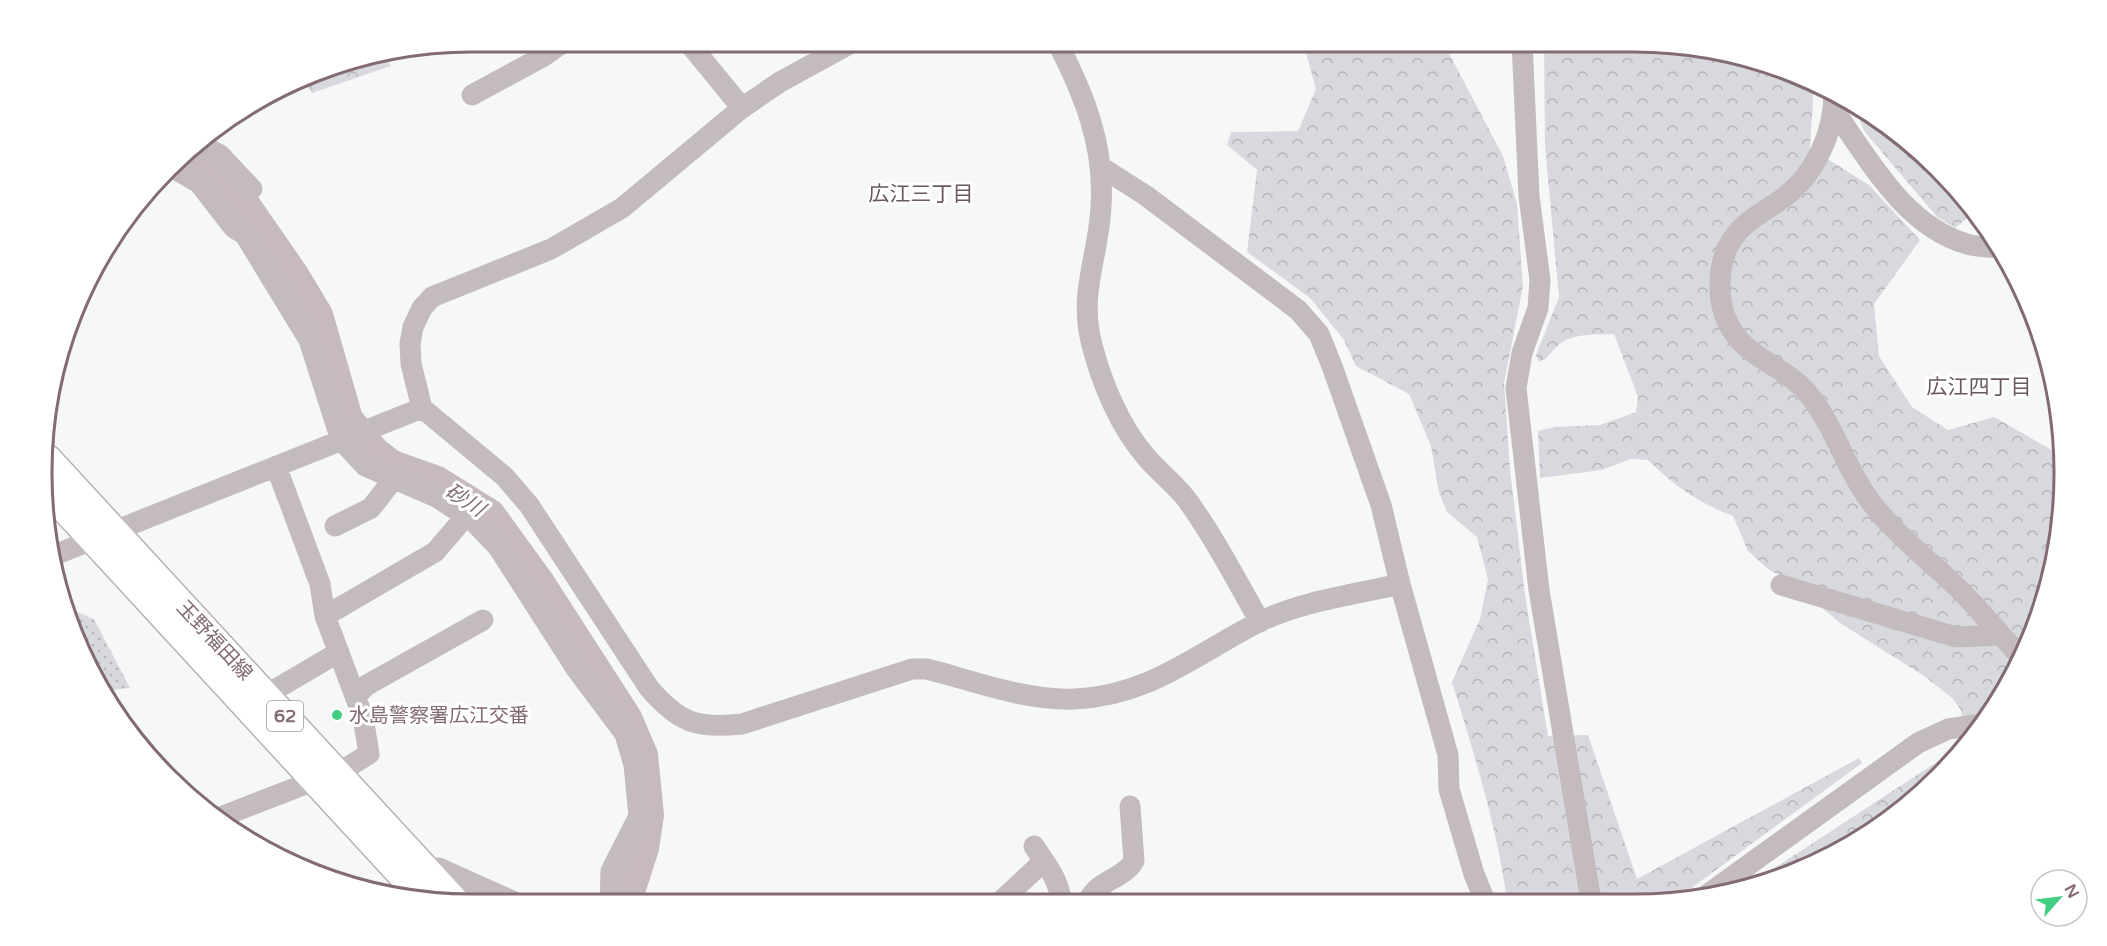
<svg xmlns="http://www.w3.org/2000/svg" width="2107" height="946" font-family="'Varela Round','Noto Sans JP',sans-serif">
	<defs>
		<pattern id="forest-crowns" width="20" height="18" patternUnits="userSpaceOnUse" patternTransform="scale(1.5)"><rect width="20" height="18" fill="#d8d9df"/><path d="M2 6a3 3 0 1 1 6 0M12 15a3 3 0 1 1 6 0" fill="none" stroke="#b5b4b9"/></pattern>
		<pattern id="park-dots" width="8" height="8" patternUnits="userSpaceOnUse" patternTransform="scale(1.5)"><rect width="8" height="8" fill="#d8d9df"/><path d="M2 2h.1M6 6h.1" fill="none" stroke="#b5b4b9" stroke-width="1.8" stroke-linecap="round"/></pattern>
	</defs>
	<rect width="100%" height="100%" fill="#f6f8f8"/>
	<path fill="url(#forest-crowns)" d="M1303 42H1443L1503 156 1517 204 1523 286 1504 383 1510 469 1525 595 1548 736 1588 735 1637 879 1859 758 1862 763 1675 900 1507 901C1497 826 1474 754 1452 682L1480 619 1488 579 1477 537 1447 512 1439 493 1431 446 1409 394 1356 366 1344 340 1310 298 1247 252 1257 170 1227 145 1231 132 1298 131 1316 89Z
		M1544 42H1634L1773 65 1814 84 1810 148 1869 185 1920 240 1874 304 1879 356 1912 407 1948 430 1994 417 2064 457 2061 530 2042 612 1976 735 1897 815 1799 871 1750 884 1966 743 1961 710 1952 698 1924 676 1840 623 1790 580 1769 570 1748 551 1733 516C1700 504 1673 485 1648 460L1631 459 1602 470 1540 478 1538 431 1554 427 1600 425 1636 412 1638 397 1614 334C1597 335 1575 333 1561 343 1552 349 1550 358 1539 362L1536 355 1559 297 1545 147Z
		M386 56 391 66 312 93 302 80 334 65Z
		M1853 102 1918 149 1934 166 1949 194 1966 208V219L1955 228 1937 217 1864 131Z"/>
	<path fill="url(#park-dots)" d="M70 609 94 619 130 688 102 691 100 688 65 612Z"/>
	<g fill="none" stroke-linecap="round" stroke-linejoin="round">
		<path stroke="#c6b9c0" stroke-width="30" d="M187 152 210 164 233 187 294 275 318 315 348 419 374 451 392 465 437 481 490 514 538 580 627 718 643 755 649 815 644 848 626 904"/>
		<defs>
			<path id="major" d="M48 459 455 901
				M47 490 420 895"/>
		</defs>
		<use href="#major" stroke="#b9b2b4" stroke-width="30"/>
		<path stroke="#c3bbbe" stroke-width="21" d="M688 42 742 108
			M853 42 780 82 742 108 622 208 551 249 432 297 422 308 413 327 410 344 411 364 422 408 505 477 529 505 649 688C679 723 697 729 742 724L912 669H927C974 681 1026 701 1075 699 1149 696 1196 654 1259 622 1302 601 1353 595 1400 584
			M1057 42C1084 94 1105 146 1101 206 1099 256 1078 292 1092 345 1102 384 1120 427 1147 458 1160 473 1176 485 1188 501 1215 539 1237 581 1260 622
			M1522 42 1529 196 1540 280 1538 308 1522 353 1516 388 1539 590 1591 901
			M1834 93C1834 133 1815 175 1782 199 1759 215 1734 226 1725 254 1718 274 1718 302 1727 321 1745 359 1778 362 1804 389 1833 421 1843 464 1868 498 1892 532 1928 559 1958 588 1979 609 1999 633 2019 655
			M472 95 544 56 564 42
			M1833 109C1869 159 1904 226 1967 244 1977 247 1989 247 1999 248
			M198 143 220 155 252 189
			M1101 167 1145 195 1298 310 1319 334 1332 366 1381 505 1400 584 1448 755 1449 789 1474 874 1485 901
			M173 168 199 183 234 228 245 235 309 340 341 440 365 466 438 498 473 521 498 547 577 670 625 734 634 765 639 816 611 871 610 904
			M276 466 320 584 325 616 363 717 369 754 338 773
			M335 526 371 508 393 480
			M52 556 422 408
			M1781 585 1956 637 2001 635
			M325 616 435 552 466 516
			M266 695 339 652
			M355 697 367 685 483 620
			M218 818 316 780
			M1034 846C1048 868 1056 874 1062 902
			M425 869 439 868 519 904
			M1704 897 1918 743 1948 729 1982 724
			M1000 902 1044 861
			M1088 902C1096 880 1123 880 1134 861L1130 806"/>
		<use href="#major" stroke="#fff" stroke-width="27"/>
	</g>
	<circle fill="#41ce83" stroke="#fff" stroke-width="2" cx="337" cy="715" r="6"/>
	<g text-anchor="middle" stroke-width="6" stroke-linejoin="round" paint-order="stroke">
		<rect fill="#fff" stroke="#a8979d" stroke-width="1.5" x="267" y="701" width="36" height="30" rx="4.5"/>
		<g font-size="18" font-weight="bold" fill="#836b73">
			<text x="285" y="722">62</text>
		</g>
		<g font-size="20" fill="#836b73" stroke="#fff">
			<text transform="translate(215 640) rotate(47)" y="7">玉野福田線</text>
		</g>
		<g font-size="20" fill="#836b73" stroke="#fff" text-anchor="start">
			<text x="349" y="722">水島警察署広江交番</text>
		</g>
		<g font-size="21" fill="#69585e" stroke="#fff">
			<text x="921" y="201">広江三丁目</text>
			<text x="1979" y="394">広江四丁目</text>
		</g>
		<g font-size="21" font-style="italic" fill="#856d79" stroke="#fff">
			<text transform="translate(465 500) rotate(33)" y="7">砂川</text>
		</g>
	</g>
	<path d="M0 0H2107V946H0ZM472 52H1634A420 420 0 0 1 2054 472V474A420 420 0 0 1 1634 894H472A420 420 0 0 1 52 474V472A420 420 0 0 1 472 52Z" fill="#fff" fill-rule="evenodd"/>
	<path fill="none" stroke="#836b73" stroke-width="3" d="M472 52H1634A420 420 0 0 1 2054 472V474A420 420 0 0 1 1634 894H472A420 420 0 0 1 52 474V472A420 420 0 0 1 472 52Z"/>
	<g transform="translate(2059 898) rotate(62)"><circle r="28" fill="#ffffff" stroke="#cdc4c7" stroke-width="1.5"/>
	<path d="M0-4.5L10 22L0 15L-10 22Z" fill="#41ce83"/>
	<text y="-9" font-size="16" font-weight="bold" text-anchor="middle" fill="#836b73">N</text>
	</g>
</svg>
